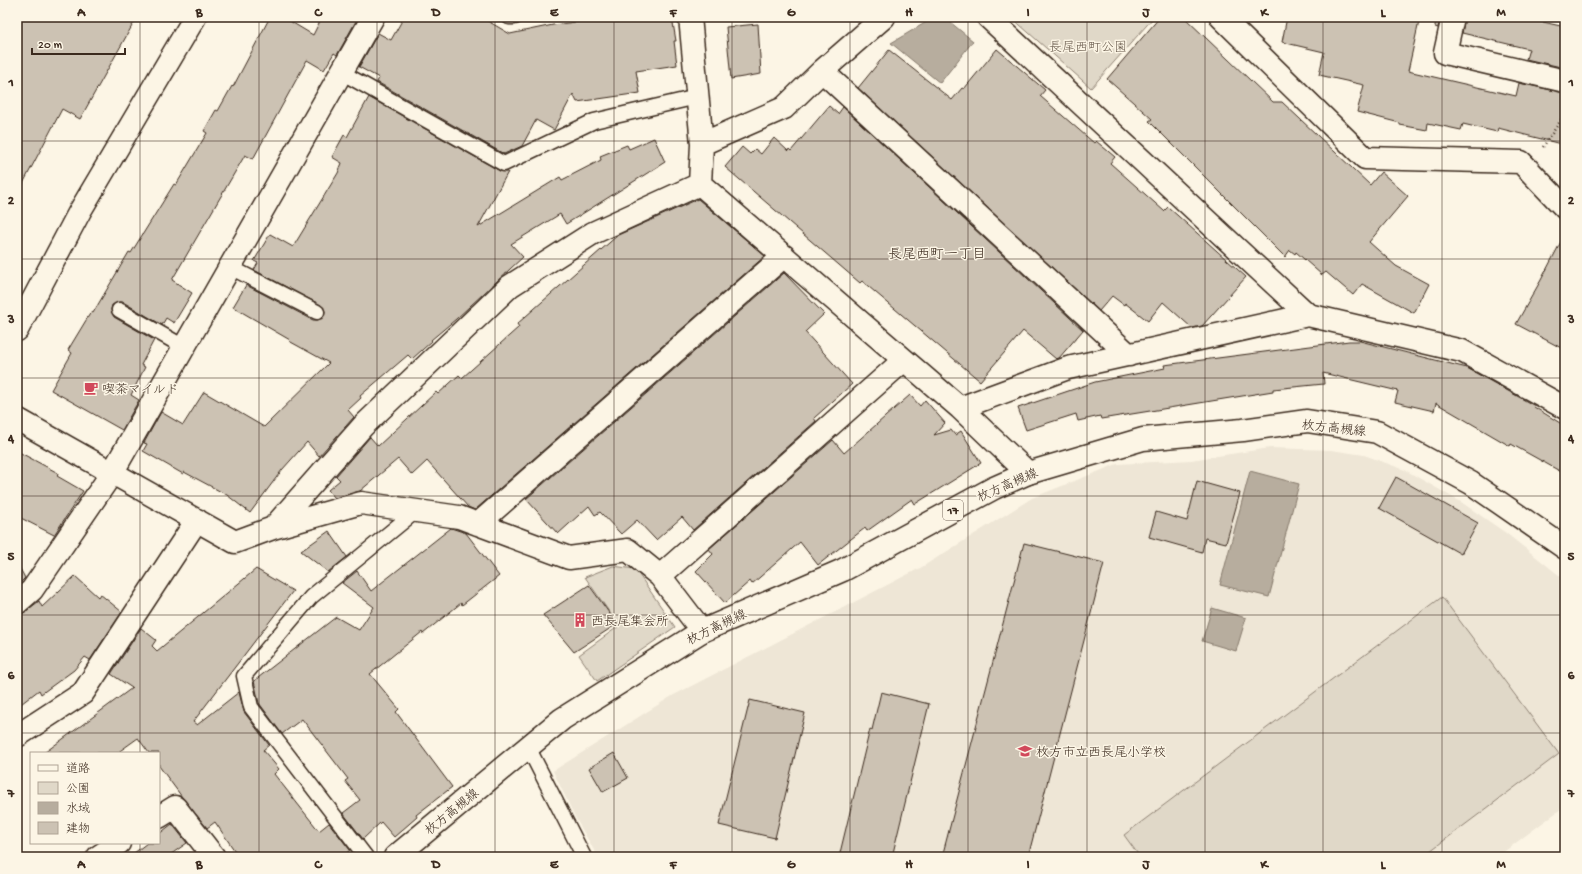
<svg xmlns="http://www.w3.org/2000/svg" width="1582" height="874" font-family="'Gochi Hand','Klee One',sans-serif">
	<rect width="100%" height="100%" fill="#fcf5e5"/>
	<filter id="ink" filterUnits="userSpaceOnUse"><feTurbulence type="fractalNoise" baseFrequency=".025" numOctaves="2"/><feDisplacementMap in="SourceGraphic" scale="8" xChannelSelector="R" yChannelSelector="G"/><feConvolveMatrix kernelMatrix="1 2 1 2 8 2 1 2 1" color-interpolation-filters="sRGB"/></filter>
	<g filter="url(#ink)">
		<path fill="#eee6d6" d="M1270 448 1331 450 1364 455 1405 470 1461 502 1506 533 1565 580V806L1497 857H598L576 819 553 771 672 696 922 567 1032 498 1117 464 1191 460Z"/>
		<path fill="#e0d8c8" stroke="#8e8173" d="M1011 17H1154L1091 88Z
			M613 566 635 569 675 627 597 681 579 655 619 626 585 577Z
			M1442 597 1559 754 1422 857H1140L1124 835Z"/>
		<path fill="#b7ad9e" stroke="#85796b" d="M935 17H944L973 41 940 83 891 43Z
			M1250 471 1299 484 1269 597 1220 585Z
			M1212 608 1246 618 1236 651 1202 641Z"/>
		<path fill="#ccc2b3" stroke="#3b2a1e" d="M17 17H137L80 119 62 109 17 195Z
			M270 17H283L313 35 322 17H348L356 21 337 55 334 53 324 70 307 60 253 159 245 155 172 280 192 293 174 323 166 318 162 325 123 302H119L112 305 111 310 114 317 154 340 141 365 145 367 131 395 139 400 122 430 51 390 72 353 68 350 91 312 93 313 129 252 131 253 174 184 176 185 207 133 204 131 216 110 218 111 232 86 233 87Z
			M404 17H481L510 34 553 25 613 17H672L676 41H674L677 65 636 71 640 93 577 102 573 94 554 130 536 120 522 146 504 154 377 82 379 78 359 67 378 33 391 40Z
			M1160 17H1184L1273 102H1282L1370 185 1381 172 1408 196 1369 242 1396 266 1429 284 1414 313 1362 284 1353 295 1326 272 1322 275 1296 252 1295 254 1290 250 1285 257 1149 121 1152 119 1107 79Z
			M1287 17H1420L1408 71 1516 96 1519 83 1565 93V145L1498 128 1497 132 1463 124 1461 130 1428 123 1427 130 1400 125V123L1357 112 1364 85 1319 75 1324 52 1282 42Z
			M1436 17H1440L1438 28 1435 27Z
			M1465 17H1521L1565 27V68L1526 59 1529 49 1462 33Z
			M758 24 761 74 731 79 726 27Z
			M997 49 1045 90 1040 96 1094 143 1096 141 1115 157 1110 163 1164 211 1168 207 1246 277 1202 326 1192 328 1163 302 1148 321 1125 303 1124 305 1112 296 1099 311 858 88 889 50 952 100 962 88 964 89Z
			M369 97 500 171 508 172 478 227 560 177 562 180 601 160 600 156 627 145 629 149 654 138 665 162 566 224 560 214 511 244 523 257 456 319 431 340 432 341 412 359 408 355 360 396 361 398 348 410 354 417 319 456 307 442 282 470 250 513 227 495 184 472 183 474 143 451 147 444 144 443 161 412 183 425 204 392 264 427 329 363 289 341 290 340 233 307 246 285 313 320H318L324 316 325 311 321 305 254 270 258 263 254 261 270 234 293 247 338 173 342 163 332 157 344 135 347 137Z
			M829 106 838 114 843 107 1083 330 1059 358 1056 359 1023 331 980 381 862 281 860 283 725 167 742 147 750 154 755 149 761 154 774 138 788 151 789 149 791 151Z
			M698 199 765 256 475 510 468 507 427 461 412 475 398 459 360 491 335 498 328 490 340 480 336 476 370 437 378 446 436 392 438 394 459 375 462 378 519 327 517 324 618 235Z
			M1565 234V350L1516 324 1541 280Z
			M784 273 824 314 805 332 852 384 814 418 816 421 693 530 682 517 656 540 637 520 621 534 600 512 595 515 589 506 558 534 526 499Z
			M1349 341H1360L1467 368 1535 406 1534 407 1565 426V474L1511 444 1510 446 1436 403 1434 411 1395 402 1398 391 1323 373 1324 384 1273 389V391L1101 419 1100 416 1078 421 1076 414 1026 430 1018 408 1095 382 1165 368 1164 365Z
			M910 395 920 406 925 400 945 423 934 435 951 430 955 435 961 431 981 463 915 504 912 499 867 531 865 528 818 565 800 542 752 584 750 581 725 603 696 571 713 554 709 549 833 440 844 453Z
			M17 451 58 473 57 476 83 491 54 535 17 516Z
			M1396 477 1478 523 1461 554 1379 508Z
			M1197 481 1240 493 1226 543 1205 538 1202 552 1149 537 1156 512 1187 521Z
			M451 528 466 533 499 576 462 605 461 603 423 634 422 632 370 674 399 709 396 712 452 787 416 815 417 817 394 837 381 822 363 839 343 813 360 800 345 781 348 779 302 719 282 734 259 703 254 681 336 617 359 630 374 607 342 583 357 571 371 591Z
			M329 531 347 557 328 572 301 551Z
			M1024 543 1104 563 1028 857H942Z
			M17 563 25 578 17 586Z
			M256 569 293 591 193 722 197 725 239 692 244 712 269 745 263 750 279 769 274 774 319 831 329 823 350 850 342 857H239L215 822 207 828 182 797 159 766V753H149L138 738 117 753H44L132 688 111 674 141 628 156 640 152 646 157 651Z
			M75 576 98 597 100 594 122 612 90 660 85 657 74 670 41 694 39 690 17 707V615L25 612 39 601 42 607Z
			M589 585 617 624 574 652 543 615Z
			M881 692 929 704 892 857H839L870 729 872 730Z
			M750 700 805 713 775 838 719 825Z
			M614 753 628 778 603 792 589 768Z
			M172 824 187 843 167 857H129L147 843H159V834Z"/>
		<g fill="none" stroke-linecap="round" stroke-linejoin="round">
			<defs>
				<path id="lane" d="M509 17H515
					M341 72 504 164 594 121 697 97
					M230 267 317 312
					M119 310 184 347
					M528 747 584 857
					M366 857 251 707 244 676 311 597 416 511"/>
				<path id="street" d="M988 17 1308 315
					M1221 17 1365 158 1521 162 1565 208
					M1453 17 1445 53 1565 81
					M822 71 1129 355
					M702 144 784 108 822 71 884 17
					M700 184 960 408 1028 473
					M960 408 1068 368 1308 315 1462 351 1565 408
					M17 419 235 542 273 528 361 503 459 517 569 558 628 550 660 576 702 631
					M478 524 784 256
					M273 528 363 426 510 286 593 233 700 184 702 144 690 17
					M660 576 904 360
					M17 603 32 590 112 473 373 17
					M17 736 83 693 197 520
					M159 817 175 807 214 857
					M98 857 119 843"/>
				<path id="secondary" d="M17 330 80 211 195 17"/>
				<path id="primary" d="M395 857 562 719 702 631 843 570 994 488 1028 473 1143 439 1243 430 1307 421 1377 432 1471 483 1565 548"/>
			</defs>
			<use href="#lane" stroke="#3b2a1e" stroke-width="17"/>
			<use href="#street" stroke="#3b2a1e" stroke-width="25"/>
			<use href="#secondary" stroke="#3b2a1e" stroke-width="25"/>
			<use href="#primary" stroke="#3b2a1e" stroke-width="25"/>
			<path stroke="#3b2a1e" stroke-width="2.5" stroke-dasharray="1 3" stroke-linecap="butt" d="M1543 147 1565 114"/>
			<use href="#lane" stroke="#fcf5e5" stroke-width="14"/>
			<use href="#street" stroke="#fcf5e5" stroke-width="22"/>
			<use href="#secondary" stroke="#fcf5e5" stroke-width="22"/>
			<use href="#primary" stroke="#fcf5e5" stroke-width="22"/>
		</g>
	</g>
	<path fill="none" stroke="#3b2a1e" stroke-width="1" stroke-opacity="0.55" d="M140 17V753M259 17V857M377 17V857M495 17V857M614 17V857M732 17V857M850 17V857M968 17V857M1087 17V857M1205 17V857M1323 17V857M1442 17V857M17 141H1565M17 259H1565M17 378H1565M17 496H1565M17 615H1565M17 733H1565M140 843V857"/>
	<defs>
		<symbol id="cafe-bare" viewBox="-9 -9 18 18"><path d="M-5.5-4.5H6V0H3Q3 3.5 0 3.5H-2.5Q-5.5 3.5-5.5 0ZM3-3.2v2h1.7v-2ZM-6 4.5H4V6H-6Z" fill="#d1495b" stroke="#fcf5e5" stroke-width="2.5" paint-order="stroke"/></symbol>
		<symbol id="building-bare" viewBox="-9 -9 18 18"><path d="M-4-6H4V6H1V3H-1V6H-4ZM-2.5-4.3h1.7v1.8h-1.7ZM.8-4.3h1.7v1.8H.8ZM-2.5-1h1.7V.8h-1.7ZM.8-1h1.7V.8H.8Z" fill="#d1495b" stroke="#fcf5e5" stroke-width="2.5" paint-order="stroke"/></symbol>
		<symbol id="school-bare" viewBox="-9 -9 18 18"><path d="M0-5L7-2L0 1L-7-2ZM-4 1L0 2.5L4 1V4Q0 6-4 4Z" fill="#d1495b" stroke="#fcf5e5" stroke-width="2.5" paint-order="stroke"/></symbol>
	</defs>
	<g fill-rule="evenodd">
		<use href="#cafe-bare" x="81" y="378" width="20" height="20"/>
		<use href="#building-bare" x="570" y="610" width="20" height="20"/>
		<use href="#school-bare" x="1015" y="741" width="20" height="20"/>
	</g>
	<g text-anchor="middle" stroke-width="3" stroke-linejoin="round" paint-order="stroke">
		<rect fill="#fcf5e5" stroke="#75675a" stroke-width="1" x="943" y="500" width="20" height="20" rx="3"/>
		<g font-size="12" font-weight="bold" fill="#3b2a1e">
			<text x="953" y="514">17</text>
		</g>
		<g font-size="13" fill="#645648" stroke="#fcf5e5">
			<text x="1088" y="51">長尾西町公園</text>
		</g>
		<g font-size="13" fill="#3b2a1e" stroke="#fcf5e5" text-anchor="start">
			<text x="102" y="393">喫茶マイルド</text>
			<text x="591" y="625">西長尾集会所</text>
			<text x="1036" y="756">枚方市立西長尾小学校</text>
		</g>
		<g font-size="13" fill="#3b2a1e" stroke="#fcf5e5">
			<text transform="translate(1334 427) rotate(6)" y="5">枚方高槻線</text>
			<text transform="translate(1007 484) rotate(-24)" y="5">枚方高槻線</text>
			<text transform="translate(716 626) rotate(-26)" y="5">枚方高槻線</text>
			<text transform="translate(451 811) rotate(-39)" y="5">枚方高槻線</text>
		</g>
		<g font-size="14" fill="#3b2a1e" stroke="#fcf5e5">
			<text x="937" y="258">長尾西町一丁目</text>
		</g>
	</g>
	<rect width="1582" height="874" fill="none" stroke="#fcf5e5" stroke-width="44"/>
	<rect x="30" y="752" width="130" height="92" fill="#fcf5e5" stroke="#afa495"/>
	<rect x="38" y="765" width="20" height="6" fill="#fcf5e5" stroke="#afa495"/>
	<text x="66" y="772" font-size="12" fill="#3b2a1e">道路</text>
	<rect x="38" y="782" width="20" height="12" fill="#e0d8c8" stroke="#afa495"/>
	<text x="66" y="792" font-size="12" fill="#3b2a1e">公園</text>
	<rect x="38" y="802" width="20" height="12" fill="#b7ad9e" stroke="#afa495"/>
	<text x="66" y="812" font-size="12" fill="#3b2a1e">水域</text>
	<rect x="38" y="822" width="20" height="12" fill="#ccc2b3" stroke="#afa495"/>
	<text x="66" y="832" font-size="12" fill="#3b2a1e">建物</text>
	<path d="M32 48v6h93v-6" fill="none" stroke="#3b2a1e" stroke-width="2"/>
	<text x="38" y="48" font-size="12" fill="#3b2a1e" stroke="#fcf5e5" stroke-width="3" paint-order="stroke">20 m</text>
	<rect x="22" y="22" width="1538" height="830" fill="none" stroke="#3b2a1e" stroke-width="1.5"/>
	<g font-size="13" text-anchor="middle" font-weight="bold" fill="#3b2a1e">
		<text x="81" y="16">A</text>
		<text x="199" y="16">B</text>
		<text x="318" y="16">C</text>
		<text x="436" y="16">D</text>
		<text x="554" y="16">E</text>
		<text x="673" y="16">F</text>
		<text x="791" y="16">G</text>
		<text x="909" y="16">H</text>
		<text x="1028" y="16">I</text>
		<text x="1146" y="16">J</text>
		<text x="1264" y="16">K</text>
		<text x="1383" y="16">L</text>
		<text x="1501" y="16">M</text>
		<text x="11" y="86">1</text>
		<text x="1571" y="86">1</text>
		<text x="11" y="204">2</text>
		<text x="1571" y="204">2</text>
		<text x="11" y="323">3</text>
		<text x="1571" y="323">3</text>
		<text x="11" y="442">4</text>
		<text x="1571" y="442">4</text>
		<text x="11" y="560">5</text>
		<text x="1571" y="560">5</text>
		<text x="11" y="679">6</text>
		<text x="1571" y="679">6</text>
		<text x="11" y="797">7</text>
		<text x="1571" y="797">7</text>
		<text x="81" y="868">A</text>
		<text x="199" y="868">B</text>
		<text x="318" y="868">C</text>
		<text x="436" y="868">D</text>
		<text x="554" y="868">E</text>
		<text x="673" y="868">F</text>
		<text x="791" y="868">G</text>
		<text x="909" y="868">H</text>
		<text x="1028" y="868">I</text>
		<text x="1146" y="868">J</text>
		<text x="1264" y="868">K</text>
		<text x="1383" y="868">L</text>
		<text x="1501" y="868">M</text>
	</g>
</svg>
